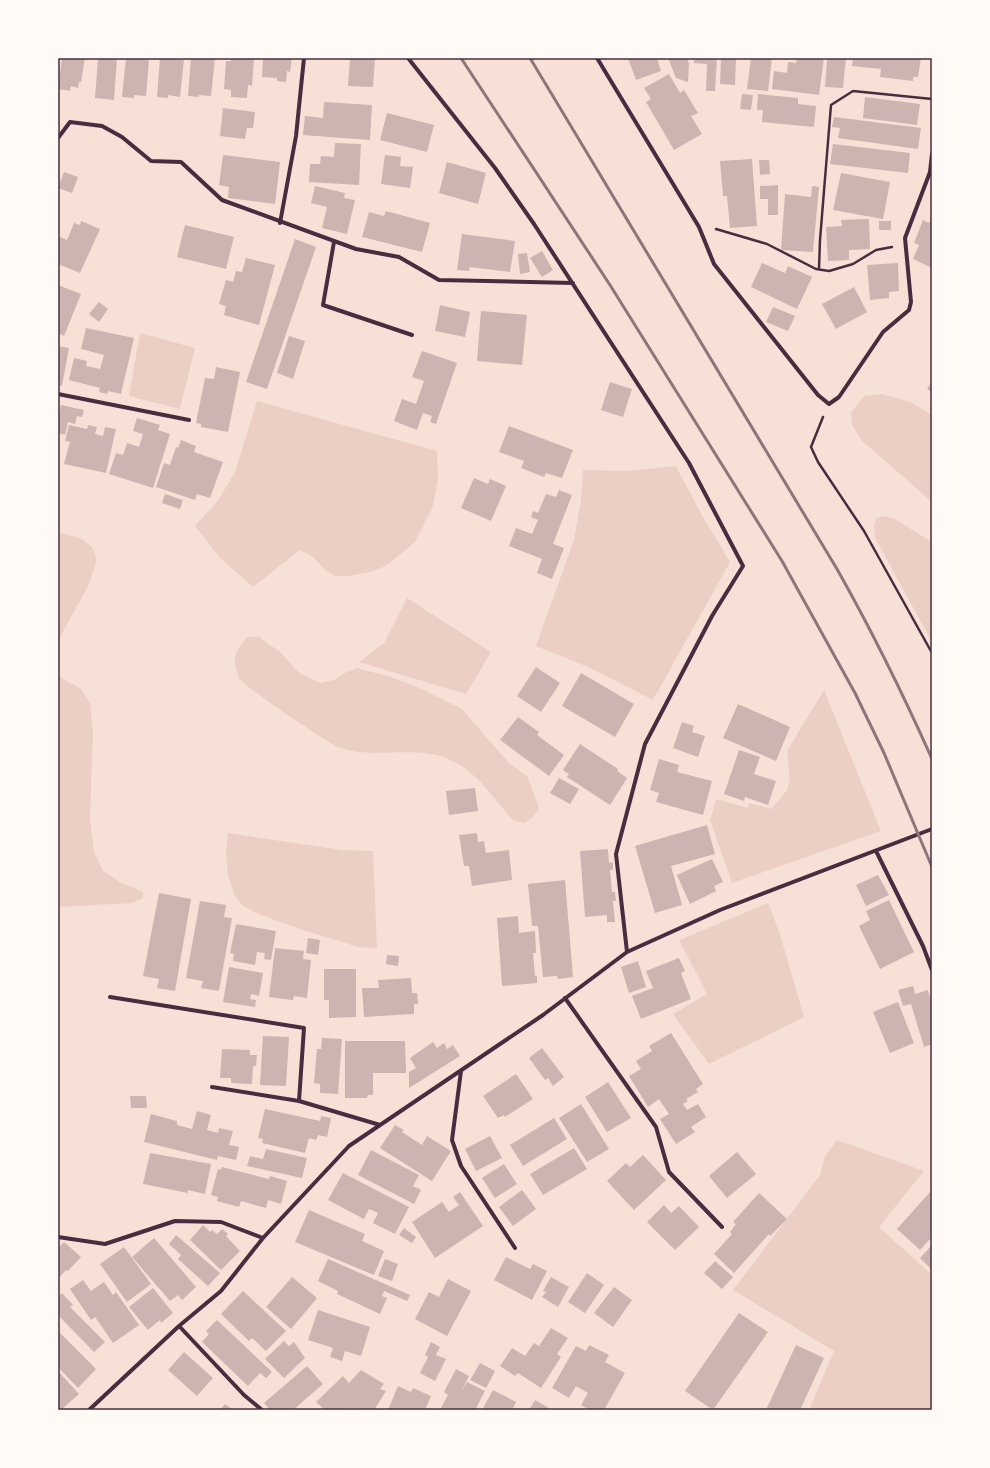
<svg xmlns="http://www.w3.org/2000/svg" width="990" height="1468" font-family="'Archivo Narrow',sans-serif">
	<rect width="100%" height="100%" fill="#f7e1d7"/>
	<path fill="#ebcfc5" d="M140 333 195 348 180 409 129 396Z
		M882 394 910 402 932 415V502L861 440 852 425 851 413 864 396Z
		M257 401 437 451 438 478 433 506 415 542 386 566 370 572 348 576H335L326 571 312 556 300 550 253 587 221 559 195 526 217 502 235 472Z
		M676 466 699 510 730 562 653 700 588 667 536 646 574 540 581 500 583 470 627 471Z
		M882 516 893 518 932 542V642L875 538 874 525 876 519Z
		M58 532 82 539 92 547 97 560 89 584 58 641Z
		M407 598 491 652 466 694 359 662 384 643Z
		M247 637H259L280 652 299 673 320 683 334 680 342 674 357 668 391 677 417 687 462 709 509 763 527 776 539 808 535 815 525 823 514 821C493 799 477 770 446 758 411 745 373 760 338 747 326 742 243 686 239 678 231 658 235 652 247 637Z
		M58 676 81 689 90 703 93 732 90 818 94 852 103 871 120 882 143 892V898L132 903 58 907Z
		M824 690 881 831 732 883 710 820 716 799 748 808 749 803 771 809 787 790 790 779 787 751Z
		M228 833 342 850 373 851 377 948 358 947 303 930 261 915 243 906 234 894 228 875 226 854Z
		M768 903 779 931 804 1017 709 1064 673 1014 707 994 679 940Z
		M837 1140 924 1171 879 1227 932 1275V1410H809L834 1351 733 1290 820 1175 825 1156Z"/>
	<path fill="#ccb4b1" d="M62 58H85L81 82H79L78 88 71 86 70 91 58 89Z
		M98 58H117L114 100 95 98Z
		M126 58 149 60 146 96 134 95V98L122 97Z
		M160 58 184 60 180 97 168 95V98L157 97Z
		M191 58 215 59 211 96 199 95V97L188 96Z
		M231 58H254L252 86 248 85 247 98 231 97V90L224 89 226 61H231Z
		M263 58H292L290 72 287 71 286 82 277 81V78L262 77Z
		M350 58H375L373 87 348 86Z
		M628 58H657L661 71 636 80Z
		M668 58H687L689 64 688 82 676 78Z
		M694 58H717L715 91H706L707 64 694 63Z
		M721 58H736L735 85 720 84Z
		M751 58H772L768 91 747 89Z
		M797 58H824L819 95 772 89 774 71 787 73 788 62 796 63Z
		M827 58H846L843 88 825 87Z
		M853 58H921L918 77H913V81L880 77 881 69 852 66Z
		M669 74 680 93 684 90 698 113 691 116 702 134 674 150 646 102 651 99 644 88Z
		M742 94 753 95 751 110 740 109Z
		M758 94 798 98V104L816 106 814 127 762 122 763 110H757Z
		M865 97 920 104 917 125 863 118Z
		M324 102 372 105 370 140 303 135 305 116 323 118Z
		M223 108 255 112 253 128H247L245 139 220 136Z
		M387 113 434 125 427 152 380 140Z
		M834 117 921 128 918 149 838 138 840 128 832 127Z
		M335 143 361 144 359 185 309 182 310 164H320L321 156 334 157Z
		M833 144 910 153 908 173 830 164Z
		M223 155 280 162 275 204 228 198 229 187 219 185Z
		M385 155 401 157 400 166 413 167 410 188 381 184Z
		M752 159 757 226 730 228 727 196H723L720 161Z
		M759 160H769L770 174 760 175Z
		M447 162 486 173 478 204 439 193Z
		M64 172 78 177 72 193 58 188Z
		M841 173 890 182 883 219 833 210Z
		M778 185V215H768V199H760V186Z
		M315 186 345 193 344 198 355 200 347 234 322 228 327 207 311 203Z
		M812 186 819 187 813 252 781 250 785 194 811 197Z
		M386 211 430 223 422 252 362 237 369 212 384 216Z
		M932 216V268L913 259 919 245 914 243 923 220 929 223Z
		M869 219 870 249 849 250V260L828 261 826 227 842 226 841 220Z
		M81 221 100 229 80 273 58 264V236L67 240 74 223 80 225Z
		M879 221H891V230H879Z
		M185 225 234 237 226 269 177 257Z
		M462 234 515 241 510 272 470 267 469 271 457 270Z
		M295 239 316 247 267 389 246 382Z
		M542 251 553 270 542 277 530 258Z
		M527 253 530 272 520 274 518 254Z
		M246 258 275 265 259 325 224 315 226 306 219 304 226 280 233 282 236 271 242 272Z
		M762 263 785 273 788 266 812 277 797 309 751 287Z
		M898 263 899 291 889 292V298L870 300 867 265Z
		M58 285 81 294 64 336 58 333Z
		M854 287 867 312 836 329 822 304Z
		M99 302 108 309 99 322 89 314Z
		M440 305 470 312 465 337 435 331Z
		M773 307 795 316 788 331 766 322Z
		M481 311 527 315 522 365 477 361Z
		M86 328 134 338 121 394 108 391 107 394 99 392 100 388 69 380 74 358 87 361 86 366 100 369 104 355 81 349Z
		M289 336 305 341 293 379 277 373Z
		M58 346 69 348 62 386 58 385Z
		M422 351 457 363 436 424 430 422 432 416 423 413 417 430 394 421 402 399 416 404 424 381 412 377Z
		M216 367 240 372 228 432 201 427V424L196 423 205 378 214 379Z
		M610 382 632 389 623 417 601 410Z
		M932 382V392L927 389Z
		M61 405 84 410 82 417 77 416 75 424 68 422 65 435 58 433V418Z
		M137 418 160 425 158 430 170 434 153 488 109 474 116 453 123 455 127 443 139 447 143 434 133 431Z
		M69 425 87 429 88 425 97 427 95 434 103 436 105 427 116 429 106 473 64 464 70 442 65 441Z
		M509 426 573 450 562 478 546 473 544 477 521 468 524 461 499 452Z
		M181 440 196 446 194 452 223 462 210 498 197 494 195 500 156 487 164 463 170 465 176 447 178 448Z
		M474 478 488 484 490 479 506 486 491 521 461 508Z
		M559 490 572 495 553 544 564 548 552 579 537 573 542 559 509 546 516 528 532 534 538 520 531 517 533 511 538 513 546 494 556 497Z
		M165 494 183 500 180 509 162 503Z
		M536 667 560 683 541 712 517 696Z
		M581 673 634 704 615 737 562 706Z
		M738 704 790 727 776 761 723 738Z
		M518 717 539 732 537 735 564 755 549 776 500 740Z
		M682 722 694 726 692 732 705 736 698 757 673 748Z
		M580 744 618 769 617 771 627 778 610 805 567 777 569 774 563 770Z
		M739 750 760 757 754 774 776 781 768 805 745 797 744 801 724 794Z
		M659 759 679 765 677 772 712 781 703 815 656 802 659 793 650 790Z
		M559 778 579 789 570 804 550 793Z
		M475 788 478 811 449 815 446 791Z
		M707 825 715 854 671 866 682 905 655 913 635 846Z
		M477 833 478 842 484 841 486 853 509 850 512 880 472 886 469 866H464L459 835Z
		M608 849 609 863 613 862V870H610L612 892H615L616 901H613L615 922H607V915L585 917 580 851Z
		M712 859 723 882 714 886 716 891 690 904 677 875Z
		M878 875 889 895 866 906 856 885Z
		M565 880 573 977 558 979 557 976 543 977 538 926H532L528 884Z
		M159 893 191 899 175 991 157 988 159 979 143 976Z
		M889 900 914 952 880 969 859 926 870 920 866 911Z
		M200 901 226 905 224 917 232 918 219 991 201 988 203 981 186 978Z
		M518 916 519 933 535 931 536 953H533L535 976H537V983L502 986 497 918Z
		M236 924 276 931 271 960 264 959 265 953 257 952 255 965 233 961 234 954 230 953Z
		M308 938 320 940 318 955 306 953Z
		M275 948 304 951 303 959 311 960 307 998 294 996 293 1000 269 997Z
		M387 955 399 956 398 966 386 964Z
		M679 958 685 971 681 973 691 999 641 1019 632 996 653 988 646 971Z
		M638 961 646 987 629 993 621 967Z
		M229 967 263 973 259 996 251 994 250 999 256 1000 255 1007 223 1002Z
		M324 969H356V1017L329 1018V1000H324Z
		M411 978 412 993H417L418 1004H414V1014L364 1017 362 988H379L378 980Z
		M913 986 915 994 928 990 932 1004V1044L924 1047 911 1004 903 1006 898 990Z
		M898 1002 914 1043 890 1053 873 1012Z
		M671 1033 703 1084 696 1089 698 1092 686 1099 688 1101 683 1104 687 1110 698 1104 706 1117 691 1127 695 1132 676 1144 660 1119 669 1114 659 1099 648 1107 629 1076 641 1069 636 1061 652 1051 649 1046Z
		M263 1036 289 1037 286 1086 260 1085Z
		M322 1038 342 1039 338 1094 320 1093V1084L314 1083 317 1049H321Z
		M345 1041H405L406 1073H373V1095H368L367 1098H345Z
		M433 1042 437 1048 444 1043 447 1049 453 1045 460 1056 409 1088V1072L416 1068 410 1058Z
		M542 1048 564 1077 553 1086 548 1078 545 1080 529 1058Z
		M222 1049 250 1050V1055H257L256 1066H253L252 1084 231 1083V1078H220Z
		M516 1074 533 1099 505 1117 504 1115 498 1118 483 1096Z
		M608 1082 631 1118 607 1132 585 1097Z
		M130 1096H146L147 1108H131Z
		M581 1104 609 1149 587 1162 559 1118Z
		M265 1109 320 1121 321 1116 331 1118 327 1137 318 1135 316 1140 309 1138 305 1153 262 1143 263 1139 258 1138Z
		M197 1111 211 1115 207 1130 218 1133 219 1128 233 1131 229 1145 239 1147 236 1160 218 1156 217 1160 144 1142 151 1114 177 1121V1125L192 1129Z
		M554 1118 567 1139 523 1166 510 1145Z
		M395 1125 404 1130 402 1132 422 1145 427 1136 451 1151 432 1181 380 1148Z
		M490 1136 502 1158 476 1171 465 1149Z
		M574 1148 587 1169 543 1195 530 1174Z
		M266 1149 307 1158 302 1178 247 1166 250 1156 263 1159Z
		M371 1150 419 1175 413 1186 421 1190 414 1204 358 1175Z
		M737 1152 756 1174 727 1198 709 1176Z
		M150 1153 211 1164 205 1194 188 1190V1193L143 1184Z
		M643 1155 666 1180 634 1210 607 1181 626 1163 630 1167Z
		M504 1164 517 1184 495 1198 482 1178Z
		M222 1167 269 1179 270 1176 287 1181 281 1204 268 1200 266 1208 241 1201 239 1207 217 1201 218 1197 211 1195 218 1169 221 1170Z
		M343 1173 409 1207 395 1234 373 1223 378 1213 369 1209 364 1219 328 1200Z
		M522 1190 536 1209 513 1226 499 1207Z
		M460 1192 483 1226 435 1258 412 1222 442 1202 449 1212 459 1205 453 1197Z
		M930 1192 932 1194V1237L920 1250 897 1229Z
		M759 1193 787 1219 770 1236 769 1234 734 1273 714 1254 732 1234 730 1232 736 1224 733 1222Z
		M664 1205 671 1213 679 1206 699 1227 675 1250 647 1222Z
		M309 1210 365 1234 362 1241 384 1251 374 1275 295 1242Z
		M203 1225 210 1232 212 1230 217 1234 222 1229 228 1234 226 1236 240 1251 221 1270 190 1240Z
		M404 1228 416 1237 412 1243 399 1235Z
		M176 1235 220 1273 208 1286 178 1259 181 1255 169 1244Z
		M154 1238 196 1287 182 1300 178 1295 170 1301 132 1257Z
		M64 1242 81 1257 68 1271 66 1270 58 1279V1248Z
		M932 1245V1270L920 1258Z
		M124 1247 151 1284 127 1302 100 1264Z
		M506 1257 530 1269 533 1264 547 1271 532 1300 494 1280Z
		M328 1259 410 1295 407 1301 384 1291 382 1296 387 1298 380 1314 337 1294 338 1291 318 1281Z
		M385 1259 398 1264 392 1281 378 1276Z
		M715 1261 733 1277 722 1289 704 1273Z
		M587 1273 604 1285 585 1313 568 1302Z
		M292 1277 317 1298 291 1329 266 1307Z
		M551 1277 569 1287 558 1307 542 1297 546 1292 543 1291Z
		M448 1279 471 1291 447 1336 415 1319 429 1292 439 1297Z
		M83 1280 91 1291 104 1282 113 1295 116 1292 139 1325 113 1343 95 1317 91 1320 70 1289Z
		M614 1287 632 1300 613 1327 594 1313Z
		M153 1288 173 1313 161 1323 160 1320 148 1330 129 1307Z
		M243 1291 286 1331 266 1351 252 1338 249 1341 221 1314Z
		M62 1293 73 1305 70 1307 105 1342 94 1352 58 1315V1297Z
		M318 1310 370 1327 361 1356 345 1351 342 1361 330 1357 333 1348 308 1340Z
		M739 1313 768 1332 713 1410 685 1391Z
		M217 1320 272 1372 266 1378 260 1373 248 1386 202 1342 209 1334 206 1331Z
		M551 1328 568 1338 557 1354 561 1357 541 1388 518 1373 515 1376 500 1366 512 1348 525 1356 534 1343 539 1346Z
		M58 1331 96 1369 78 1388 58 1367Z
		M284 1341 289 1346 294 1342 305 1358 284 1378 265 1359Z
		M431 1342 440 1347 436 1355 446 1359 435 1381 420 1373 428 1357 425 1355Z
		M589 1345 609 1355 605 1362 625 1373 604 1410H590L581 1405 588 1393 576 1386 569 1398 552 1388 576 1346 586 1351Z
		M796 1345 824 1358 800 1410H766Z
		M184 1352 213 1378 197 1396 168 1370Z
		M480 1363 495 1371 486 1388 470 1380Z
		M307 1366 323 1384 293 1410H270L264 1403Z
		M456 1369 469 1376 461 1392 467 1382 485 1391 475 1410H440L448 1395 444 1392Z
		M361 1370 384 1384 380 1389 386 1391 374 1410 347 1408 346 1410H325L316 1402 343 1376 349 1383Z
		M58 1371 79 1394 61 1410 58 1408Z
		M398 1386 411 1392 413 1388 431 1396 425 1410H388Z
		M493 1390 516 1402 512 1410H482Z
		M535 1400 549 1408 547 1410H529Z
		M225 1404 233 1410H220Z"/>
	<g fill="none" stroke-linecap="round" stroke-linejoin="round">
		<path stroke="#4a2c40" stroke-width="2.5" d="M716 229 767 244 816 269 829 271 853 264 876 250 892 247
			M819 269 820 240 831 105 853 91 932 99
			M823 417 811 447 818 462 864 531 932 653"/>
		<path stroke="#4a2c40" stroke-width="4" d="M408 58 495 168 534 224 689 463 743 566 712 616 645 744 616 854 627 952
			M597 58 699 227 714 264 818 395 829 404 839 397 883 332 909 310 911 302 905 238 930 172 932 154
			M58 138 70 122 102 126 122 137 151 161 181 162 222 200 356 249 399 257 439 280 573 283
			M280 223 296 136 304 58
			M334 242 323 305 412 335
			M58 394 189 420
			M876 851 923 946 932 970
			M110 997 304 1028 299 1101
			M565 998 656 1127 669 1172 722 1227
			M461 1071 452 1140 461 1166 515 1248
			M212 1087 299 1101 380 1125
			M58 1237 105 1244 175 1221 221 1222 263 1238
			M179 1326 244 1395 262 1410
			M89 1410 179 1326 221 1291 263 1238 349 1146 543 1015 627 952 720 910 932 829"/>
		<path stroke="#8f747c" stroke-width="3" d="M461 58 610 285 782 561 855 693 884 753 932 867
			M530 58 837 569C872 631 903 694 932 759"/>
	</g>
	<rect width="990" height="1468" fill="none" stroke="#fffaf5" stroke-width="118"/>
	<rect x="59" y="59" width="872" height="1350" fill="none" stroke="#4a2c40" stroke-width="1.5"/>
</svg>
